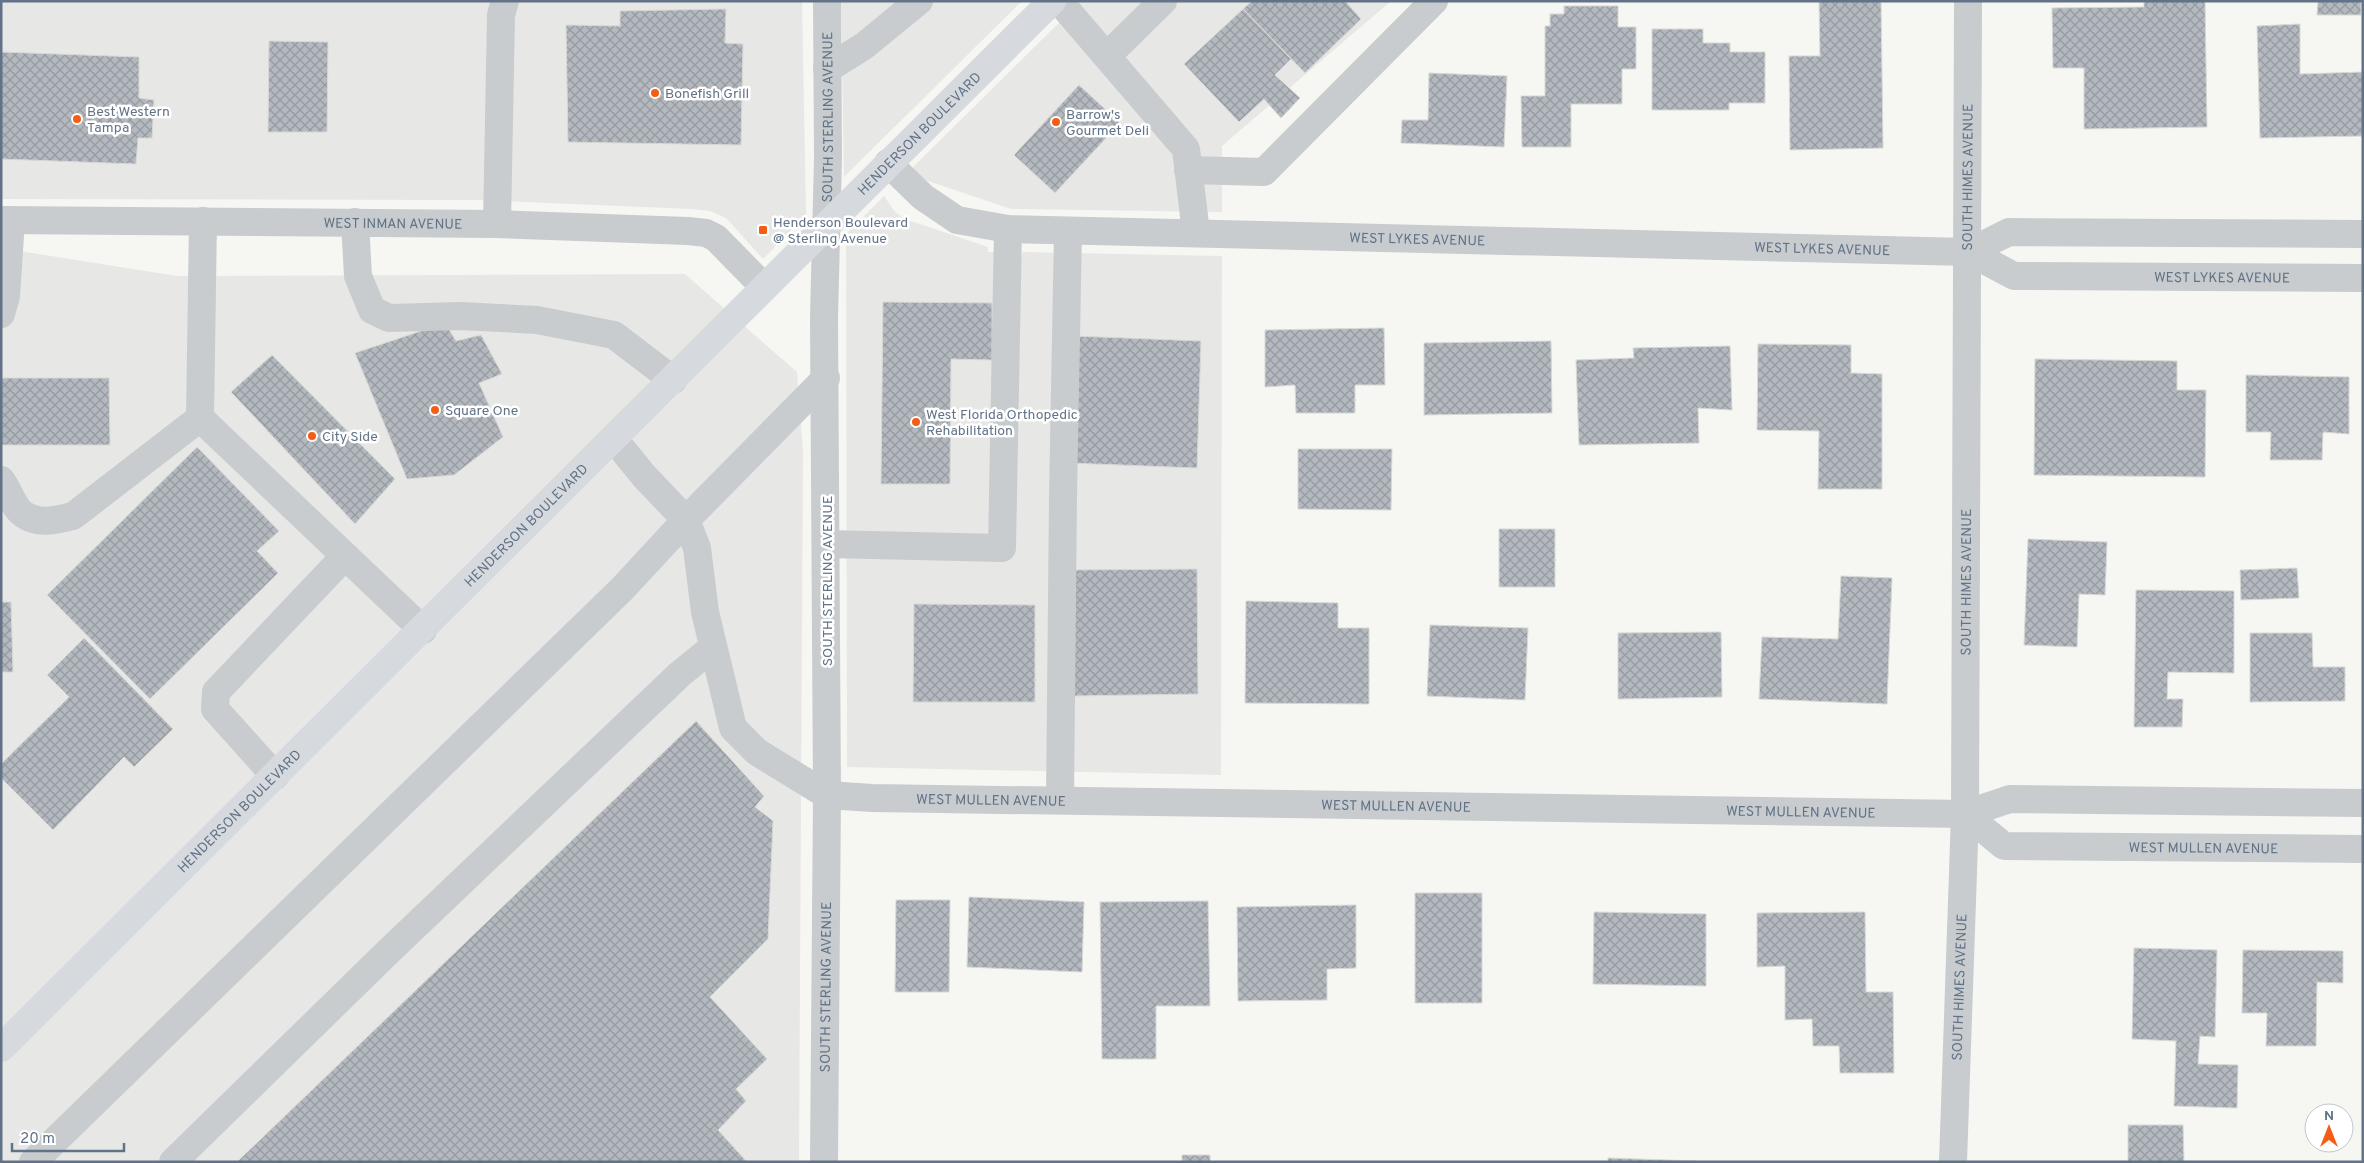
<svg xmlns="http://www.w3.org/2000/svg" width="2364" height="1163" font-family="Overpass,sans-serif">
	<defs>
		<pattern id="building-cross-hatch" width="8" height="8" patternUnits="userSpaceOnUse" patternTransform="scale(1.25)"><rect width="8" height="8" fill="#b3b9bf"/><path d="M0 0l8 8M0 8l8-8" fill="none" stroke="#959ba1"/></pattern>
	</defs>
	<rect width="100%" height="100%" fill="#f6f7f3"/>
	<path fill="#e7e8e6" d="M1 1H802L806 215 763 259 726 218 710 211 690 209 478 200 1 199Z
		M841 1H1022L844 177Z
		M1081 1H1391L1222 146V212L1011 209 922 179 913 167Z
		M884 196 895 212 905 219 988 247V252H1005L1021 257 1023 252 1222 256 1221 775 847 767 846 234Z
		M1 248 177 276 685 274 797 372 803 451 799 1162H1Z"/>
	<path fill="url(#building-cross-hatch)" stroke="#d8d8d5" d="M1252 1H1345L1361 19 1305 73 1243 9Z
		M1819 1H1881L1883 148 1790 150 1789 56H1820Z
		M2144 1H2205L2207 127 2084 129V68H2053L2052 8 2144 7Z
		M2318 1H2361V15H2317Z
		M1564 6H1618V27H1636V69H1622V104H1571V147H1522L1521 96H1545V26H1550V14H1564Z
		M726 9 725 43 743 44 741 145 568 142 566 25 620 26V11Z
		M1243 9 1291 59 1275 75 1300 98 1281 118 1264 99 1239 122 1184 64Z
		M2300 24V74L2363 72V136L2260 138 2257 26Z
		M1652 29H1703V43H1730V52H1765V103H1729V110H1652Z
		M269 41 328 42 327 132H268Z
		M1 52 139 57V98L154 100 152 138H138L136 164 1 159Z
		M1429 73 1507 76 1504 147 1401 143 1402 120H1428Z
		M1079 85 1120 123 1055 193 1014 155Z
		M883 302 992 303V360L951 359 950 484H881Z
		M445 323 456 341 481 335 502 374 479 383 503 437 454 475 407 479 355 353Z
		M1384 328 1385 385H1355V413H1296L1295 385 1265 387V330Z
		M1074 336 1201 341 1197 468 1069 463Z
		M1551 341 1552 413 1424 415V343Z
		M1758 344 1851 345V373L1882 374V489H1818L1819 431 1757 430Z
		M1730 346 1732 410 1698 408 1699 443 1579 445 1576 360 1634 358 1633 348Z
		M272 355 395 479 355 524 231 392Z
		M2035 359 2177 361V390H2206L2205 477 2034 475Z
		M2246 375 2349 377V434L2323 432 2322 460H2270L2271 432H2246Z
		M1 378H109L110 445H1Z
		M197 447 279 531 257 551 278 573 150 699 47 595Z
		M1298 449H1392L1391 510 1298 509Z
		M1499 529H1555V587H1499Z
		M2028 539 2107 542 2105 595 2079 594 2077 647 2024 645Z
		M2297 568 2299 598 2241 600 2240 570Z
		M1197 569 1198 694 1073 696 1071 570Z
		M1841 576 1892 578 1887 704 1759 699 1762 637 1838 639Z
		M2136 590 2234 591V673L2168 672 2167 699H2183L2182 727H2134Z
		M1246 601 1338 603V628H1369V704L1245 703Z
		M1 602H11L13 672H1Z
		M914 604 1035 605V702H913Z
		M1430 625 1528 628 1525 700 1427 696Z
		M1721 632 1722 697 1618 699V633Z
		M2250 633H2312L2313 667H2345V701L2250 702Z
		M84 638 173 729 134 767 124 757 53 830 1 778V764L69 697 47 675Z
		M696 721 764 796 755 807 773 821 768 939 710 997 767 1059 736 1089 746 1101 718 1130 747 1162H237Z
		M1415 893H1482V1003H1415Z
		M969 897 1084 902 1082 972 967 967Z
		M896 900H950L949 992H895Z
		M1208 901 1210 1006H1156V1059H1102L1100 902Z
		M1356 905V968L1327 969V1000L1238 1001 1237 907Z
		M1594 912 1706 914V986L1593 984Z
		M1865 912 1866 992H1893L1894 1073H1840L1839 1046H1813L1812 1019 1785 1020V966L1757 967V913Z
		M2134 948 2217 950 2215 1037 2200 1036 2198 1064 2238 1065 2237 1108 2174 1106 2176 1041 2132 1039Z
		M2243 950 2343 951V983L2317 982 2316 1046H2266L2267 1013H2242Z
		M2128 1125H2183L2184 1162H2128Z
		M1182 1155H1210V1162H1182Z
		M1608 1158 1696 1161V1162H1608Z"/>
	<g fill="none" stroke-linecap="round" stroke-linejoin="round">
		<g stroke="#c8cccf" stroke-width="28">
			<path d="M1059 1 1186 149 1196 233"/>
			<path d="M1107 56 1163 1"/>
			<path d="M827 69 864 46 919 1"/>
			<path id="s1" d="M888 163 923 197 957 220 1008 229 1969 252 2014 276 2363 278"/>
			<path d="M1188 170 1264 172 1434 1"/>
			<path id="s2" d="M1 220 497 224 688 231 706 233 716 238 764 287"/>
			<path d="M355 222 358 276 372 310 389 318 460 316 537 320 614 335 673 380"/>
			<path d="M497 224 501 15 505 1"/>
			<path d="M1969 252 2009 232 2363 234"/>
			<path d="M1 314 6 296 11 220"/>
			<path d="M200 418 203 221"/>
			<path d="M614 439 644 476 686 520 826 378"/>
			<path d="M1 480C9 490 13 507 23 514 38 525 57 520 73 516L200 418 423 630"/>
			<path d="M827 544 1002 548 1008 229"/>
			<path d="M275 776 215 709 216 692 345 556"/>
			<path d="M1060 799 1063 496 1068 231"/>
			<path id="s3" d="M1965 814 2004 846 2363 849"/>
			<path id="s4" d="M33 1162 622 589 686 520 697 548 705 612 733 728 757 752 827 795 872 798 1965 814 2010 799 2363 803"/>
			<path d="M173 1162 391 949 680 674 712 648"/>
			<path id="s5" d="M824 1162 827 795 824 318 828 158 827 1"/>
			<path id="s6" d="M1953 1162 1965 814 1968 1"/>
		</g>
		<path stroke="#d6dadf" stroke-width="28" id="s7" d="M1 1048 1052 1"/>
	</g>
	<g fill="#f55d14" stroke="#fff" stroke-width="2">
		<circle cx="655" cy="93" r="5"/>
		<circle cx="77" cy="119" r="5"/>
		<circle cx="1056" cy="122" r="5"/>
		<rect x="758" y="225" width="10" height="10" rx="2.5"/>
		<circle cx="435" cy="410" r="5"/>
		<circle cx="916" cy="422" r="5"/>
		<circle cx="312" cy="436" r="5"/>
	</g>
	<g text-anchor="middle" stroke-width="5" stroke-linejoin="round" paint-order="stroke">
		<g font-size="14" fill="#627387" stroke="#fff" text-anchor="start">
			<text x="665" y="98">Bonefish Grill</text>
			<text x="87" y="116">Best Western<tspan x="87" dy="16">Tampa</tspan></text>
			<text x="1066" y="119">Barrow's<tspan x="1066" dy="16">Gourmet Deli</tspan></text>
			<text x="773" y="227">Henderson Boulevard<tspan x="773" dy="16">@ Sterling Avenue</tspan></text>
			<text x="445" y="415">Square One</text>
			<text x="926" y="419">West Florida Orthopedic<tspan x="926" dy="16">Rehabilitation</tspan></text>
			<text x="322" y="441">City Side</text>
		</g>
		<g font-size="14" fill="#627387" stroke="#fff">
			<text dy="5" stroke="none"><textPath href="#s5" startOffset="1045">SOUTH STERLING AVENUE</textPath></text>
			<text dy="5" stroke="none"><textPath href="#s7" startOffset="1296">HENDERSON BOULEVARD</textPath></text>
			<text dy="5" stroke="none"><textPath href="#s6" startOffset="985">SOUTH HIMES AVENUE</textPath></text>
			<text dy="5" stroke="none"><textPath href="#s2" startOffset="392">WEST INMAN AVENUE</textPath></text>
			<text dy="5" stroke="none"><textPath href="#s1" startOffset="551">WEST LYKES AVENUE</textPath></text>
			<text dy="5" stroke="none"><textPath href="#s1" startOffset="956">WEST LYKES AVENUE</textPath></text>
			<text dy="5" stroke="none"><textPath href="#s1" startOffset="1362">WEST LYKES AVENUE</textPath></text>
			<text dy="5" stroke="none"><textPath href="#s7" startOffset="741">HENDERSON BOULEVARD</textPath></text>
			<text transform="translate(827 581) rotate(-90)" y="5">SOUTH STERLING AVENUE</text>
			<text dy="5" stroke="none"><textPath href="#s6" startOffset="580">SOUTH HIMES AVENUE</textPath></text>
			<text dy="5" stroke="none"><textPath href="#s4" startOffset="1410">WEST MULLEN AVENUE</textPath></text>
			<text dy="5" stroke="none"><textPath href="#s4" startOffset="1815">WEST MULLEN AVENUE</textPath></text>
			<text dy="5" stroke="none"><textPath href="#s7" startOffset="336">HENDERSON BOULEVARD</textPath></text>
			<text dy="5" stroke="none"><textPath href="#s4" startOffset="2220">WEST MULLEN AVENUE</textPath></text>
			<text dy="5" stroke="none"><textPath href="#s3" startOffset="250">WEST MULLEN AVENUE</textPath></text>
			<text dy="5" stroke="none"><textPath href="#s5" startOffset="175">SOUTH STERLING AVENUE</textPath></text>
			<text dy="5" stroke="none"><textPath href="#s6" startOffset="175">SOUTH HIMES AVENUE</textPath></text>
		</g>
	</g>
	<rect width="2364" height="1163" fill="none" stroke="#627387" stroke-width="5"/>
	<g transform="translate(2329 1128)"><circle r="24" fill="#ffffff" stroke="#c0c7cf"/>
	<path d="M0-4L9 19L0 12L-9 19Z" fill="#f55d14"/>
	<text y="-8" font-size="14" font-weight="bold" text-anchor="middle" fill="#627387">N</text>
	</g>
	<path d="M12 1143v8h112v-8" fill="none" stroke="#627387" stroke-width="2.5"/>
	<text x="20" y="1143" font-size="15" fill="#627387" stroke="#ffffff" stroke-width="4" paint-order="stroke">20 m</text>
</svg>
